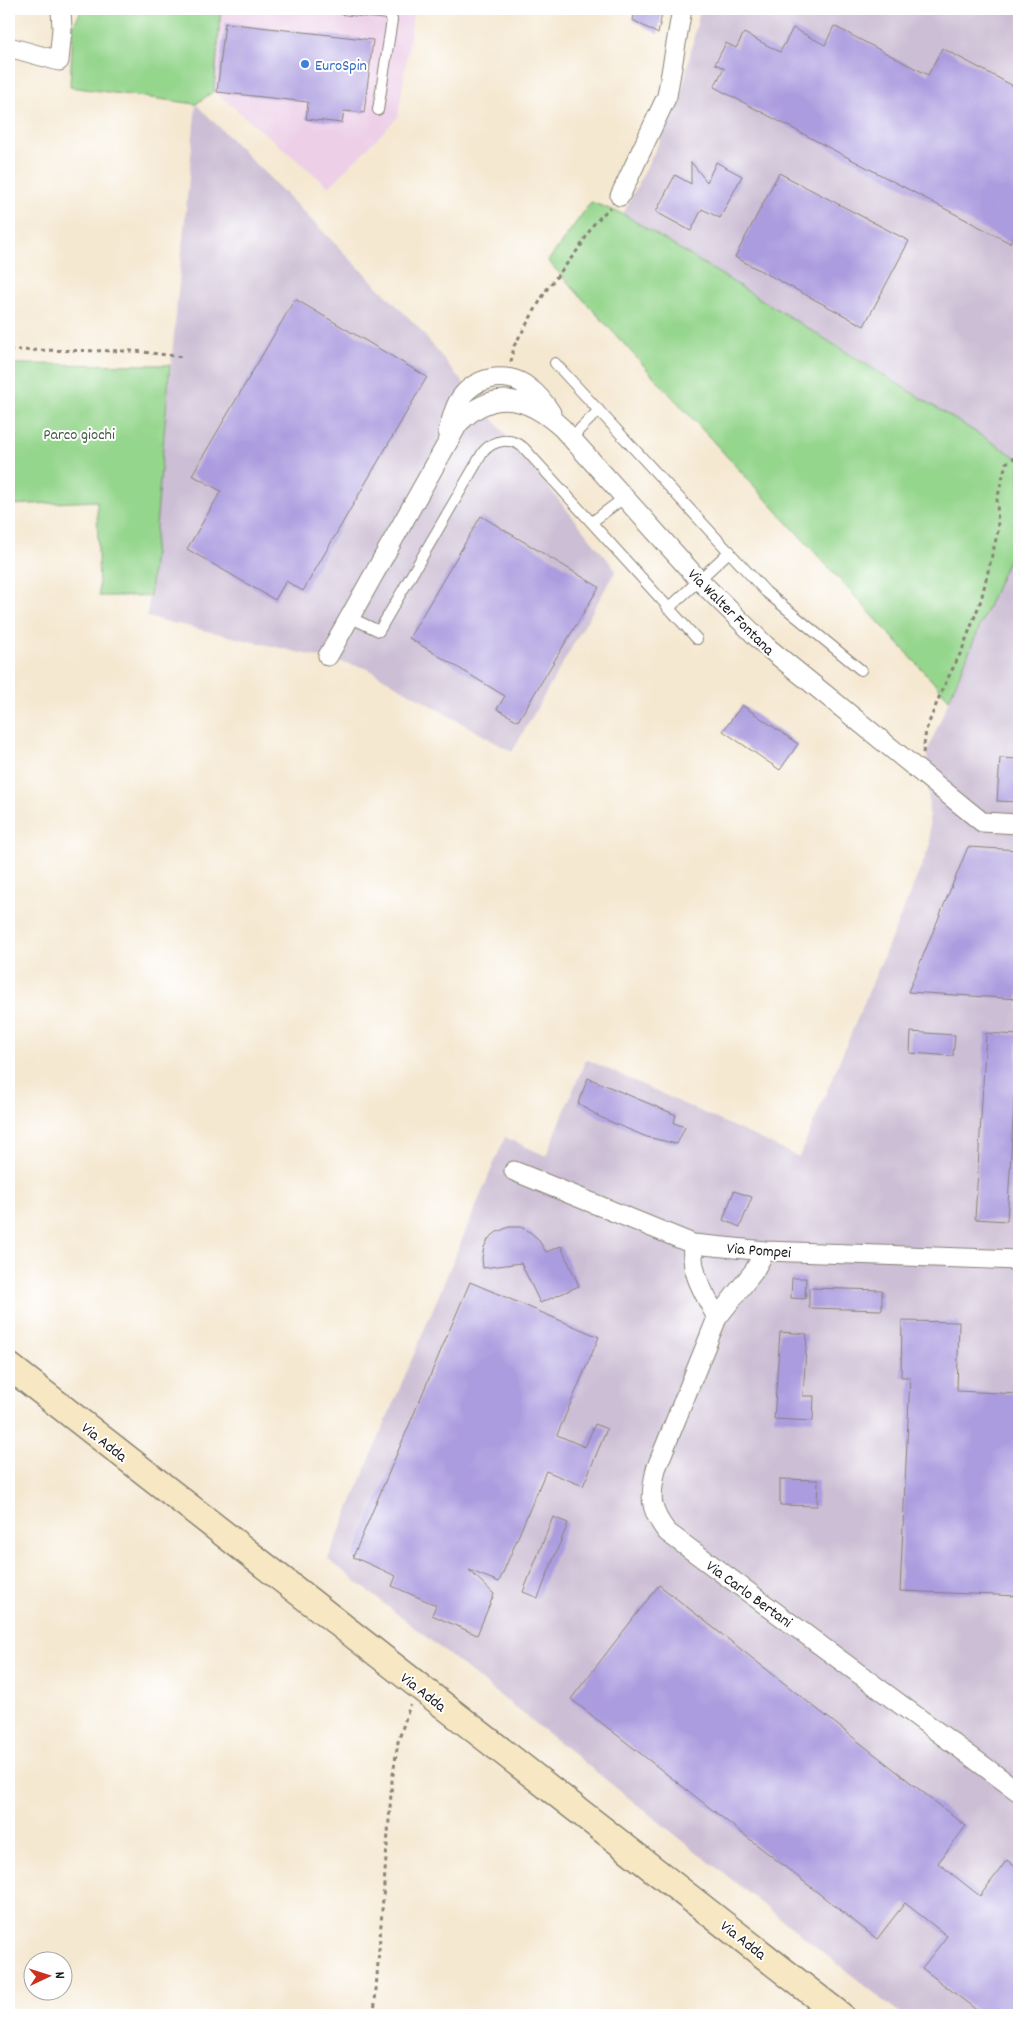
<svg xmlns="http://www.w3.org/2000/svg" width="1028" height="2024" font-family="Dekko,sans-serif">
	<rect width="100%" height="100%" fill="#fff"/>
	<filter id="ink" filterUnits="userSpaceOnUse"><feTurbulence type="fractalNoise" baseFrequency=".02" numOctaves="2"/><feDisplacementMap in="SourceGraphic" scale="10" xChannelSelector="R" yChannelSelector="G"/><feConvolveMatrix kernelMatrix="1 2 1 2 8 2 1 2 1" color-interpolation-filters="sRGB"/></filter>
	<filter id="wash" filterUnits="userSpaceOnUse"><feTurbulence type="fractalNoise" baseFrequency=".0096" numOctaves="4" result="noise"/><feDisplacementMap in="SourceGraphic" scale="20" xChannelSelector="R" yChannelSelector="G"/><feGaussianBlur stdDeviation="1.12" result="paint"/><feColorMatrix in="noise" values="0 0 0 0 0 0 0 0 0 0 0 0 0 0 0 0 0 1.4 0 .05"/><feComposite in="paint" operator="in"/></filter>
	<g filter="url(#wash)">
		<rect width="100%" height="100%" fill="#f5e8d1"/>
		<path fill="#edd0e8" d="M221 9H414L398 117 329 187 214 91Z"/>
		<path fill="#ccbed4" d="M700 9H1019V459L623 214 680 101Z
			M196 104 416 325 616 570 512 752 366 668 147 617Z
			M1019 534V2015H902L328 1559 505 1137 546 1156 586 1059 799 1157 930 846 927 752Z"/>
		<path fill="#95d68d" stroke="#587954" d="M82 9H221L214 91 196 104 70 87 73 26Z
			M591 202 623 214 1019 459V534L949 699 548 261Z
			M9 364 170 365 150 596H99L97 501 9 505Z"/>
		<g id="blocks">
			<path fill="#ab9bdf" d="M635 9H663L658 34 633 20Z
				M225 23 373 40 364 113 344 111 342 123 306 119 308 102 217 92Z
				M834 26 928 75 942 48 1019 89V224L1010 243 714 87 724 68 715 64 726 43 736 48 744 33 780 52 793 28 825 45Z
				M691 162 707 182 716 162 742 176 720 218 702 209 691 231 656 212 675 175 691 184Z
				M779 173 909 241 864 326 735 257Z
				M295 299 427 377 303 591 286 581 275 600 187 549 221 491 192 475Z
				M481 516 599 587 518 721 497 709 505 696 409 638Z
				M742 705 798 744 780 770 723 731Z
				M1000 758 1019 759V802L997 801Z
				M968 847 1019 850V999L908 992Z
				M911 1032 955 1035 953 1056 910 1053Z
				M986 1033 1018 1035 1007 1221 975 1219Z
				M588 1078 676 1115 674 1123 685 1127 677 1144 647 1137 618 1125 598 1116 578 1103Z
				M734 1191 752 1197 740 1227 723 1220Z
				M509 1227H521L530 1232 538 1239 546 1252 561 1246 579 1286 540 1303 521 1263 483 1268 482 1258 484 1247 489 1238 497 1232Z
				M792 1278H806L805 1299 791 1298Z
				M470 1282 599 1337 557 1435 585 1447 595 1424 607 1429 583 1486 546 1471 499 1582 469 1570 494 1594 477 1635 432 1615 436 1605 392 1586 396 1576 353 1557Z
				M809 1288 882 1290V1310L809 1308Z
				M902 1321 959 1322 957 1391 1019 1394V1596L900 1591 910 1377H901Z
				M780 1332 807 1334 803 1396H814L813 1421 774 1419Z
				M780 1479 818 1480 817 1506 780 1505Z
				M553 1517 568 1523 538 1598 523 1592Z
				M659 1585 966 1826 938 1863 980 1896 1007 1860 1019 1870V2015H983L922 1968 947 1936 905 1903 877 1939 571 1699Z"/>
		</g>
	</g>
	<g filter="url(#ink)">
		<use href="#blocks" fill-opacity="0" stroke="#888276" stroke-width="1"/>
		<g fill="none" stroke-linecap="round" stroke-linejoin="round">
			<defs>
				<path id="lane" d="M343 9 389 14 392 20 378 110
					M555 363 766 592 861 670
					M571 438 599 410
					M592 522 625 497
					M668 609 730 551
					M349 617 379 631 483 452C494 439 511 437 524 448L697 639"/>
				<path id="street" d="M9 47 59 61 62 29 61 9
					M620 196 667 96 682 9
					M448 432C451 422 453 411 458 402 472 377 506 370 528 387 538 394 545 403 551 413
					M328 656 458 424C493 387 528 397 562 428L698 579 767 647 982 822 1019 824
					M514 1171 693 1244 765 1251 1019 1260
					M693 1244C690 1274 704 1292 717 1318
					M765 1251 754 1271 717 1318 656 1469C650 1496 649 1509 667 1532L1019 1792"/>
				<path id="secondary" d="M9 1366 840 2015"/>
			</defs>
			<use href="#lane" stroke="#888276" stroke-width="12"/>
			<use href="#street" stroke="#888276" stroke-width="21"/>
			<use href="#secondary" stroke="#888276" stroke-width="29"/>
			<path stroke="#888276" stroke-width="3" stroke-dasharray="4 4" stroke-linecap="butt" d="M9 350 136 351 182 357
				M511 362 514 346 547 289 580 247 593 225 610 207
				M923 753 926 730 942 690 962 650 981 600 998 531 997 500 1006 463 1019 455
				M374 2015 392 1781 398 1742 410 1705"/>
			<use href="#lane" stroke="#fff" stroke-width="10"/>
			<use href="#street" stroke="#fff" stroke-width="19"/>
			<use href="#secondary" stroke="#f7e8c3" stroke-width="26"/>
		</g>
	</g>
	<circle fill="#3f7fe0" stroke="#fff" stroke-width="2" cx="305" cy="64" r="5"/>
	<g text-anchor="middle" stroke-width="4" stroke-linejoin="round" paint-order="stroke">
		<g font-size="16" fill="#366cbe" stroke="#fff" text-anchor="start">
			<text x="315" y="70">EuroSpin</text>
		</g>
		<g font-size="16" fill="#465d44" stroke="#fff">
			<text x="79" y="439">Parco giochi</text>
		</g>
		<g font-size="16" fill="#1c1c1c" stroke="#fff">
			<text transform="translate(732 611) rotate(45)" y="6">Via Walter Fontana</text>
			<text transform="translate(759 1249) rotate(4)" y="6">Via Pompei</text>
			<text transform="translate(105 1441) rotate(38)" y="6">Via Adda</text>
			<text transform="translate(750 1593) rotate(36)" y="6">Via Carlo Bertani</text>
			<text transform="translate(424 1691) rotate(38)" y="6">Via Adda</text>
			<text transform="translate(744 1939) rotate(38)" y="6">Via Adda</text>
		</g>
	</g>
	<rect width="1028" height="2024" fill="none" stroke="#fff" stroke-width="30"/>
	<g transform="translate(48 1976) rotate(86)"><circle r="24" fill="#ffffff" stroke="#a4a4a4"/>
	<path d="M0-4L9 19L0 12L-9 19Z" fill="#c8321e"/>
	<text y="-8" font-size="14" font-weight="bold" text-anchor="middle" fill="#1c1c1c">N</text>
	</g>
</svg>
